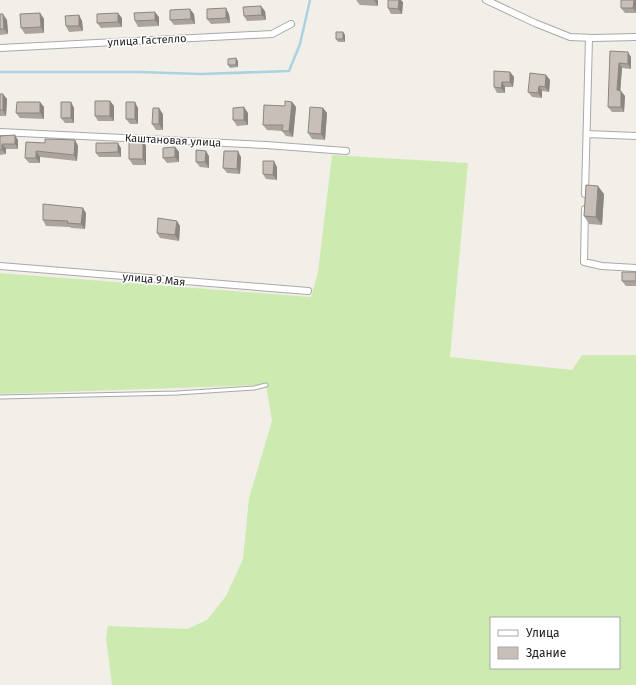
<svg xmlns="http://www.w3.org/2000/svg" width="636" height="685" font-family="'Fira Sans',sans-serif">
	<rect width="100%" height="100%" fill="#f2efe9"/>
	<path fill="#cdebb0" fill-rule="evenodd" d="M332 155 468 163 450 357 572 370 582 355H636V685H112L106 638 108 626 187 629 207 620 226 596 243 559 249 498 272 421 266 385 0 394V273L311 297 318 272ZM491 618H619V668H491Z"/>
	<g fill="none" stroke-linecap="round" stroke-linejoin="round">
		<path stroke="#aad3df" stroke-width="2.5" d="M0 72H139L201 74 289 71 300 44 310 0"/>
		<defs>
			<path id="lane" d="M0 397 177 393 254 388 266 385"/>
			<path id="street" d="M486 0 535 23 570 37 593 38 636 37
				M0 48 272 34 291 24
				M0 132 266 145 346 151
				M587 134 636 136
				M585 194 589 38
				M585 209 584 262 602 266 636 268
				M0 266 308 291"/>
		</defs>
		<use href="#lane" stroke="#a9a9a9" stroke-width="5"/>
		<use href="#street" stroke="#a9a9a9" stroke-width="8"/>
		<use href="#lane" stroke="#fff" stroke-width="3"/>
		<use href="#street" stroke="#fff" stroke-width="6"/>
	</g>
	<path fill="#aba49e" d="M356 0H378V6L360 5Z
		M636 0V13H625L621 8Z
		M403 2 402 14H391L388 8Z
		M265 11 266 20 247 21 244 16Z
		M40 13 44 19V33L25 34 21 28Z
		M0 14 7 20 8 34 0 35Z
		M194 14 195 24 174 25 170 20Z
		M229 14 230 23 211 24 207 19Z
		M79 15 82 21 83 31 69 32 66 26Z
		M159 17V26L138 27 135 21Z
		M122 18V27L101 28 97 23Z
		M343 32 345 35V42H338L336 39Z
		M610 51 631 57V69L622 68 620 91 625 96 624 112H612L608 107Z
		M238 61V67L230 68 228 65Z
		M510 72 514 77 513 87H505V93H497L494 87Z
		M546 75 550 80 549 92 542 91V98L532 97 528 92Z
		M0 94 7 99 6 116H0Z
		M110 101 114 106V121H98L95 116Z
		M40 102 44 107V119L20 118 16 113Z
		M71 102 74 108V123H65L61 118Z
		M292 102 296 107 293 137 286 136 282 131 267 130 263 125 285 106Z
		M138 108V124H130L126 119Z
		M323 108 327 113 325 140 312 139 308 133Z
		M248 113V125L237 126 233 120Z
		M163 114V130H156L152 124Z
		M0 136 18 140V149H6V154L0 155Z
		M75 140 78 146 77 161 40 157V163H29L25 158 45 143Z
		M143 140 146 146V165H133L129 159Z
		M175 147 179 152V162L167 163 163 158Z
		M121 148V157H99L96 153Z
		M209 156V168L200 167 196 162Z
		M241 157 240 174 227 173 223 168Z
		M277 167V180L266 179 263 174Z
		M604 194 602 225 589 224 584 216Z
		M86 213 85 229 71 228 70 227 46 226 43 220Z
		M180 226 179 241 160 238 157 233Z
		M636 272V286H626L622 281Z"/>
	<path fill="#8b8681" d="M374 0H378V6Z
		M399 0H401L403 2 402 14 398 9Z
		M634 0H636V12L633 8Z
		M261 6 265 11 266 20 262 15Z
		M226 8 229 14 230 23 226 18Z
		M190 9 194 14 195 24 191 19Z
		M155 12 159 17V26L155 20Z
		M40 13 44 19V33L41 27Z
		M118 13 122 18V27L118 22Z
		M3 14 7 20 8 34 4 29Z
		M79 15 82 21 83 31 79 26Z
		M343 32 345 35V42L343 39Z
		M628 52 631 57V69L628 64Z
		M236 58 238 61V67L236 65Z
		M619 63 622 68 620 95 617 90Z
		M510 72 514 77 513 87 510 82Z
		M546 75 550 80 549 92 545 87Z
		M502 82 505 87V93L501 88Z
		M539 86 542 91V98L538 93Z
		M621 91 625 96 624 112 621 107Z
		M3 94 7 99 6 116 3 110Z
		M110 101 114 106V121L110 116Z
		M40 102 44 107V119L40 113Z
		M71 102 74 108V123L71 118Z
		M135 102 138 108V124L135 119Z
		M292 102 296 107 293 137 289 131Z
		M244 107 248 113V125L244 120Z
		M159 108 163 114V130L159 124Z
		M323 108 327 113 325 140 321 134Z
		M15 135 18 140V149L15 144Z
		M75 140 78 146 77 161 74 155Z
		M143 140 146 146V165L143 159Z
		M118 143 121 148V157L118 152Z
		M2 144 6 149V154L2 150Z
		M175 147 179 152V162L175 157Z
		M36 151 40 157V163L36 158Z
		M206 151 209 156V168L205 162Z
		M238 151 241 157 240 174 237 169Z
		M274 161 277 167V180L273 175Z
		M598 186 604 194 602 225 596 217Z
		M83 208 86 213 85 229 81 224Z
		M177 221 180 226 179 241 175 235Z"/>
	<path fill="#c7bfb8" stroke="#8b8681" d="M388 0H399L398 9 388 8Z
		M621 0H634L633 8H621Z
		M261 6 262 15 244 16 243 7Z
		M226 8V18L207 19V9Z
		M190 9 191 19 170 20V10Z
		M155 12V20L135 21 134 13Z
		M40 13 41 27 21 28 20 14Z
		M118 13V22L97 23V14Z
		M0 14H3L4 29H0Z
		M79 15V26H66L65 16Z
		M336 32H343V39H336Z
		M610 51 628 52V64L619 63 617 90 621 91V107H608Z
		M236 58V65H228V59Z
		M494 71 510 72V82H502L501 88 494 87Z
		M530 73 546 75 545 87 539 86 538 93 528 92Z
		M0 94H3V110H0Z
		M95 101H110V116H95Z
		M285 101 292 102 289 131H282L283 125H263L264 105 285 106Z
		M17 102H40V113H16Z
		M61 102H71V118H61Z
		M126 102H135V119H126Z
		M244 107V120H233V108Z
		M310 107 323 108 321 134 308 133Z
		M153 108H159V124H152Z
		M15 135V144H2V150H0V136Z
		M45 139 75 140 74 155 36 151V158H25L26 142 45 143Z
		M129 140H143V159H129Z
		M96 143H118V152L96 153Z
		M175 147V157L163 158V148Z
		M196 150 206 151 205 162H196Z
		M224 151H238L237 169 223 168Z
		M263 161H274L273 175 263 174Z
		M586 185 598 186 596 217 584 216Z
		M43 204 83 208 81 224 67 223 68 221 43 220Z
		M158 218 177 221 175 235 157 233Z
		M622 272H636V281H622Z"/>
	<g text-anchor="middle" stroke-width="3" stroke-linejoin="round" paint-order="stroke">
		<g font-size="11" fill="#222" stroke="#fff">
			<text transform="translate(147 40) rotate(-3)" y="4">улица Гастелло</text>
			<text transform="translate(173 140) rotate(3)" y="4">Каштановая улица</text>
			<text transform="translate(154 279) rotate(5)" y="4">улица 9 Мая</text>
		</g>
	</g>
	<rect x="490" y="617" width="130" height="52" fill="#ffffff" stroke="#a7a7a7"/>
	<rect x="498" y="630" width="20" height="6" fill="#ffffff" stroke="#a7a7a7"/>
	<text x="526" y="637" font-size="12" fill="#222222">Улица</text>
	<rect x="498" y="647" width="20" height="12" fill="#c7bfb8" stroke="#a7a7a7"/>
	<text x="526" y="657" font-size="12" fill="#222222">Здание</text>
</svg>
